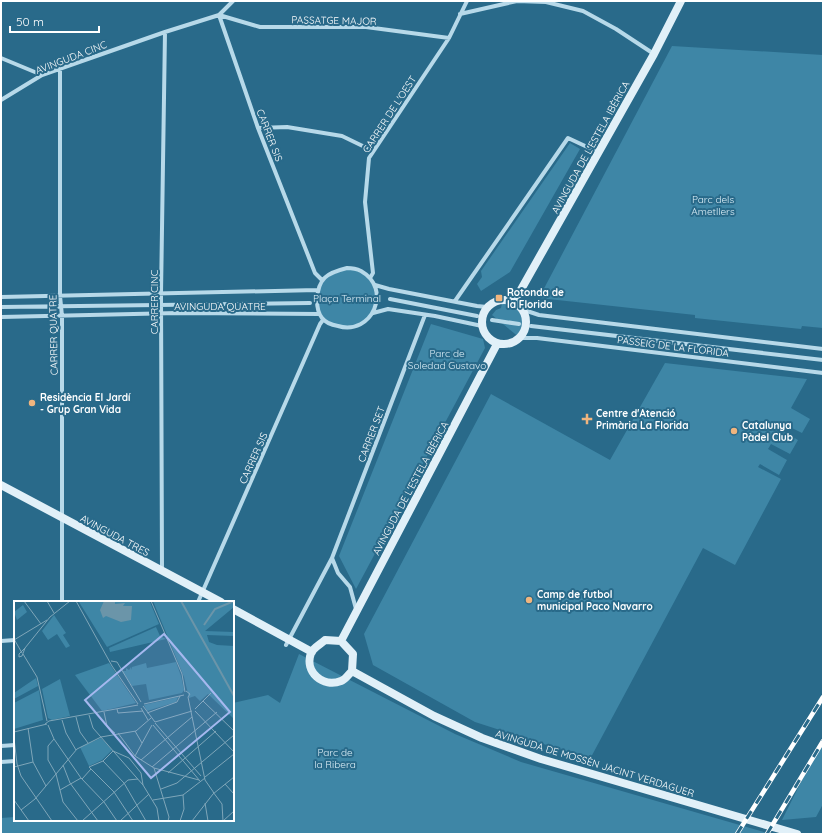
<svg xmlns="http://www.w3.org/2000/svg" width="824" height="835" font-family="Quicksand,sans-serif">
	<rect width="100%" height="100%" fill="#296a8a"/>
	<path fill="#3e86a6" d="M672 46 823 55V328L802 326 801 329 695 318V315L539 298Z
		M570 143 580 149 510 272 481 291 477 284 482 277 481 271Z
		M347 268 360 270 370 278 377 299 373 313 364 322 343 328 323 320 317 303 322 280Z
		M503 299C516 302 530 309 526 325 525 330 522 334 520 338L492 315 496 310 501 308Z
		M431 324 483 339 485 348 356 589 339 556Z
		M665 363 807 379 791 408 810 419 802 433 782 423 779 429 798 440 790 454 771 444 768 449 787 460 779 475 760 464 758 467 781 479 735 565 703 548 590 759 475 722 373 665 364 634 491 394 610 460Z
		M299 654 455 734 521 762 771 834H1V818L15 817V820H233V703L268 695 280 703Z
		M823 738V804L816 817 782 820Z"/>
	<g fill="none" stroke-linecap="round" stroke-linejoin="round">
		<path stroke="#b7d9e9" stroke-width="4" d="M460 14 517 1 546 2 583 11 616 29 654 54
			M219 15 258 128 315 273 322 280
			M219 15 260 27H366L449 38
			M1 58 42 75
			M60 68V296L62 316V602
			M1 100 42 75 165 32 219 15 233 1
			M258 128 287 127 342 136 373 151
			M347 268C351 268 357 269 361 271 393 289 372 336 338 326 332 325 325 322 322 318 318 313 317 306 317 300 318 278 327 273 347 268Z
			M370 278 373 273 365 202 369 158 449 38 467 1
			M375 285 389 289 477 306 487 307
			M1 297 317 290
			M390 299 477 316
			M455 301 568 138 598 152
			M1 307 310 303
			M524 310 539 315 823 349
			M373 313 388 309 435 316 482 326
			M1 317 178 313 319 314
			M492 320 519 324
			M531 326 823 360
			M520 338H537L823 373
			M162 570 161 294 165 32
			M198 602 320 324 323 320
			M356 609 350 587 338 573 332 558 425 315
			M1 641 15 640
			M286 645 332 558
			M1 746 15 745
			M1 762 15 761"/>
		<path stroke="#e1f0f8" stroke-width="8" d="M482 322a22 22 0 1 1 44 0a22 22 0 1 1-44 0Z
			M514 302 654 54 681 1
			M1 485 221 602
			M233 609 312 652
			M325 640 341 641 353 654 352 671C349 674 345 680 341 681 323 688 304 672 311 653 313 648 321 644 325 640Z
			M341 641 497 344
			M352 671 434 716 482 738 541 759 797 834"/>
		<defs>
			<path id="rail" d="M737 834 823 697
				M767 834 823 741"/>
		</defs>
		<use href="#rail" stroke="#fff" stroke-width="4.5"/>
		<use href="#rail" stroke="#296a8a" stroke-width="3" stroke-dasharray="9" stroke-linecap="butt"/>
	</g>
	<g fill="#f0b57e" stroke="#296a8a" stroke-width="1.5">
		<rect x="495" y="294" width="8" height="8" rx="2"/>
		<circle cx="32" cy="403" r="4"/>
		<path d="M585 413h4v4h4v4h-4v4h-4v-4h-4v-4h4z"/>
		<circle cx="734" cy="431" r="4"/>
		<circle cx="529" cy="600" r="4"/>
	</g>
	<g text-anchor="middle" stroke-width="4" stroke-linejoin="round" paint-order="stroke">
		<g font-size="10" fill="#fff" stroke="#296a8a">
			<text transform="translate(334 20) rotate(1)" y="4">PASSATGE MAJOR</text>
			<text transform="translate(71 57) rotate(-21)" y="4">AVINGUDA CINC</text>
			<text transform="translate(389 114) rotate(-57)" y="4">CARRER DE L'OEST</text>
			<text transform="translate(270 135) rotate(69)" y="4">CARRER SIS</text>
			<text transform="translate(590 147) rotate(-61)" y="4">AVINGUDA DE L'ESTELA IBÈRICA</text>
			<text transform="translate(154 302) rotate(-90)" y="4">CARRER CINC</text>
			<text x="220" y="310">AVINGUDA QUATRE</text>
			<text transform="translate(53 335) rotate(-91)" y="4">CARRER QUATRE</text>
			<text transform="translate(673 346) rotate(7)" y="4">PASSEIG DE LA FLORIDA</text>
			<text transform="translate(371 434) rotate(-69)" y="4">CARRER SET</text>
			<text transform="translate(253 458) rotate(-66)" y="4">CARRER SIS</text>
			<text transform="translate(410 488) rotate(-62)" y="4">AVINGUDA DE L'ESTELA IBÈRICA</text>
			<text transform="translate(115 535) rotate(28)" y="4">AVINGUDA TRES</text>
			<text transform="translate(595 763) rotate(17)" y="4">AVINGUDA DE MOSSÈN JACINT VERDAGUER</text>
		</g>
		<g font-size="10" fill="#dbeef7" stroke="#296a8a">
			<text x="713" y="203">Parc dels<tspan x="713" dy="12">Ametllers</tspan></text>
			<text x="347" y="302">Plaça Terminal</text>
			<text x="447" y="357">Parc de<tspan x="447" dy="12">Soledad Gustavo</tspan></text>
			<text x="335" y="756">Parc de<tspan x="335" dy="12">la Ribera</tspan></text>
		</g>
		<g font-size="10" font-weight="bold" fill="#fff" stroke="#296a8a" text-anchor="start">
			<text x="507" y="296">Rotonda de<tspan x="507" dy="12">la Florida</tspan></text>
			<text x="40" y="401">Residència El Jardí<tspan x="40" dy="12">- Grup Gran Vida</tspan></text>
			<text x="596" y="417">Centre d'Atenció<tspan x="596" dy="12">Primària La Florida</tspan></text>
			<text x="742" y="429">Catalunya<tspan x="742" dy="12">Pàdel Club</tspan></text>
			<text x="537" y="598">Camp de futbol<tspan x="537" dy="12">municipal Paco Navarro</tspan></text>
		</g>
	</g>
	<g transform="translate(14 601)">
		<rect width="220" height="220" fill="#296a8a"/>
		<path d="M130 0 136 1 145 23 93 46 65 1ZM139 0H220V6L191 30 220 31V35L193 34 195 41 203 44 220 45V118L194 93 186 100 181 95 175 97 170 76ZM9 4 13 11 3 19 0 11ZM40 14 52 32 49 34 56 45 52 47 43 33 34 39 28 30ZM142 26 146 35 152 38 96 51 95 47ZM162 61 167 75 170 89 168 92 135 99 132 83 118 85 108 70H112V67L115 69 117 66 118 69V66L132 62 133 67ZM95 62 122 102 88 110 61 74ZM22 77 24 85 0 98V92ZM46 78 56 115 38 119 34 117 28 88ZM25 89 29 119 0 128V102ZM164 96 162 101 133 110 130 104ZM87 137 98 149 88 159 75 165 66 146Z" fill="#3e86a6"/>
		<path d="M90 0H101V3L111 2 109 5H118L117 19 107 21 92 15 89 17 86 9Z" fill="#6b95a9"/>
		<path fill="none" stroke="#6b95a9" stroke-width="2" d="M167 0 220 95M190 24 201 8 220 0"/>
		<path fill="none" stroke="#7fa6b9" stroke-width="1" d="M10 0 27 23M33 0 40 12M62 0 98 65 124 103M137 0 168 73 171 91M0 38 8 52M0 39 33 19M11 47 5 53V56L8 55 11 47 36 16 56 0M9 53 23 76 33 120M97 60 103 61 127 101M172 90 176 93 174 96 191 179 200 192M189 100 220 130M130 103 170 94M129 105 141 121M127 107 134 119M103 108 104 112 129 110M181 108 197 92M181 110 220 151M90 111 93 125 101 132M133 112 163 101 166 95M75 114 79 127 129 184M62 116 66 131 74 142M48 119 52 132 62 149M141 121 178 110M141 122 187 175M31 123 35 120 124 104M34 124 40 138 67 177 90 201 103 220M139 124 186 180M14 127 19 161 32 185M121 130 128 142M0 131 33 123M104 132 121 155M0 137 3 163 7 175 38 220M40 138 34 145V159L42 173 49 201 64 220M99 150 115 157 127 172 129 184 143 207 145 220M121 155 140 167 185 179M121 155 138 124M127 159 178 116M89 160 110 182 132 220M49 164 56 182 84 220M0 166 19 161M138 166 203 111M140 167 155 216 154 220M77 168 100 191 119 220M154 172 202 130M191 176 220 153M68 178 77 168 75 166 89 160 99 150M211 183 220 193M147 188 163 182 220 134M46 189 67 177M199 191 208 203 209 220M0 199 15 220M139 199 169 194M191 202 194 220M7 209 21 198 63 148 87 136 122 130 137 117M68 220 114 179 124 178M106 220 135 193M166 220 170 208 169 194 191 177M178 220 199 193 220 176M209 220 220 210"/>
		<path fill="#a5b8ef" fill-opacity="0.15" stroke="#a5b8ef" stroke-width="2" d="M150 33 216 111 137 177 71 99Z"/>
		<rect width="220" height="220" fill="none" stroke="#fff" stroke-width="2"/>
	</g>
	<rect width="824" height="835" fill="none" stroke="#ffffff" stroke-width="4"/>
	<path d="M10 26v6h89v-6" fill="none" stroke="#ffffff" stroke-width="2"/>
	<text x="16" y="26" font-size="12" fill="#ffffff" stroke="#296a8a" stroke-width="3" paint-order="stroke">50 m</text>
</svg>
